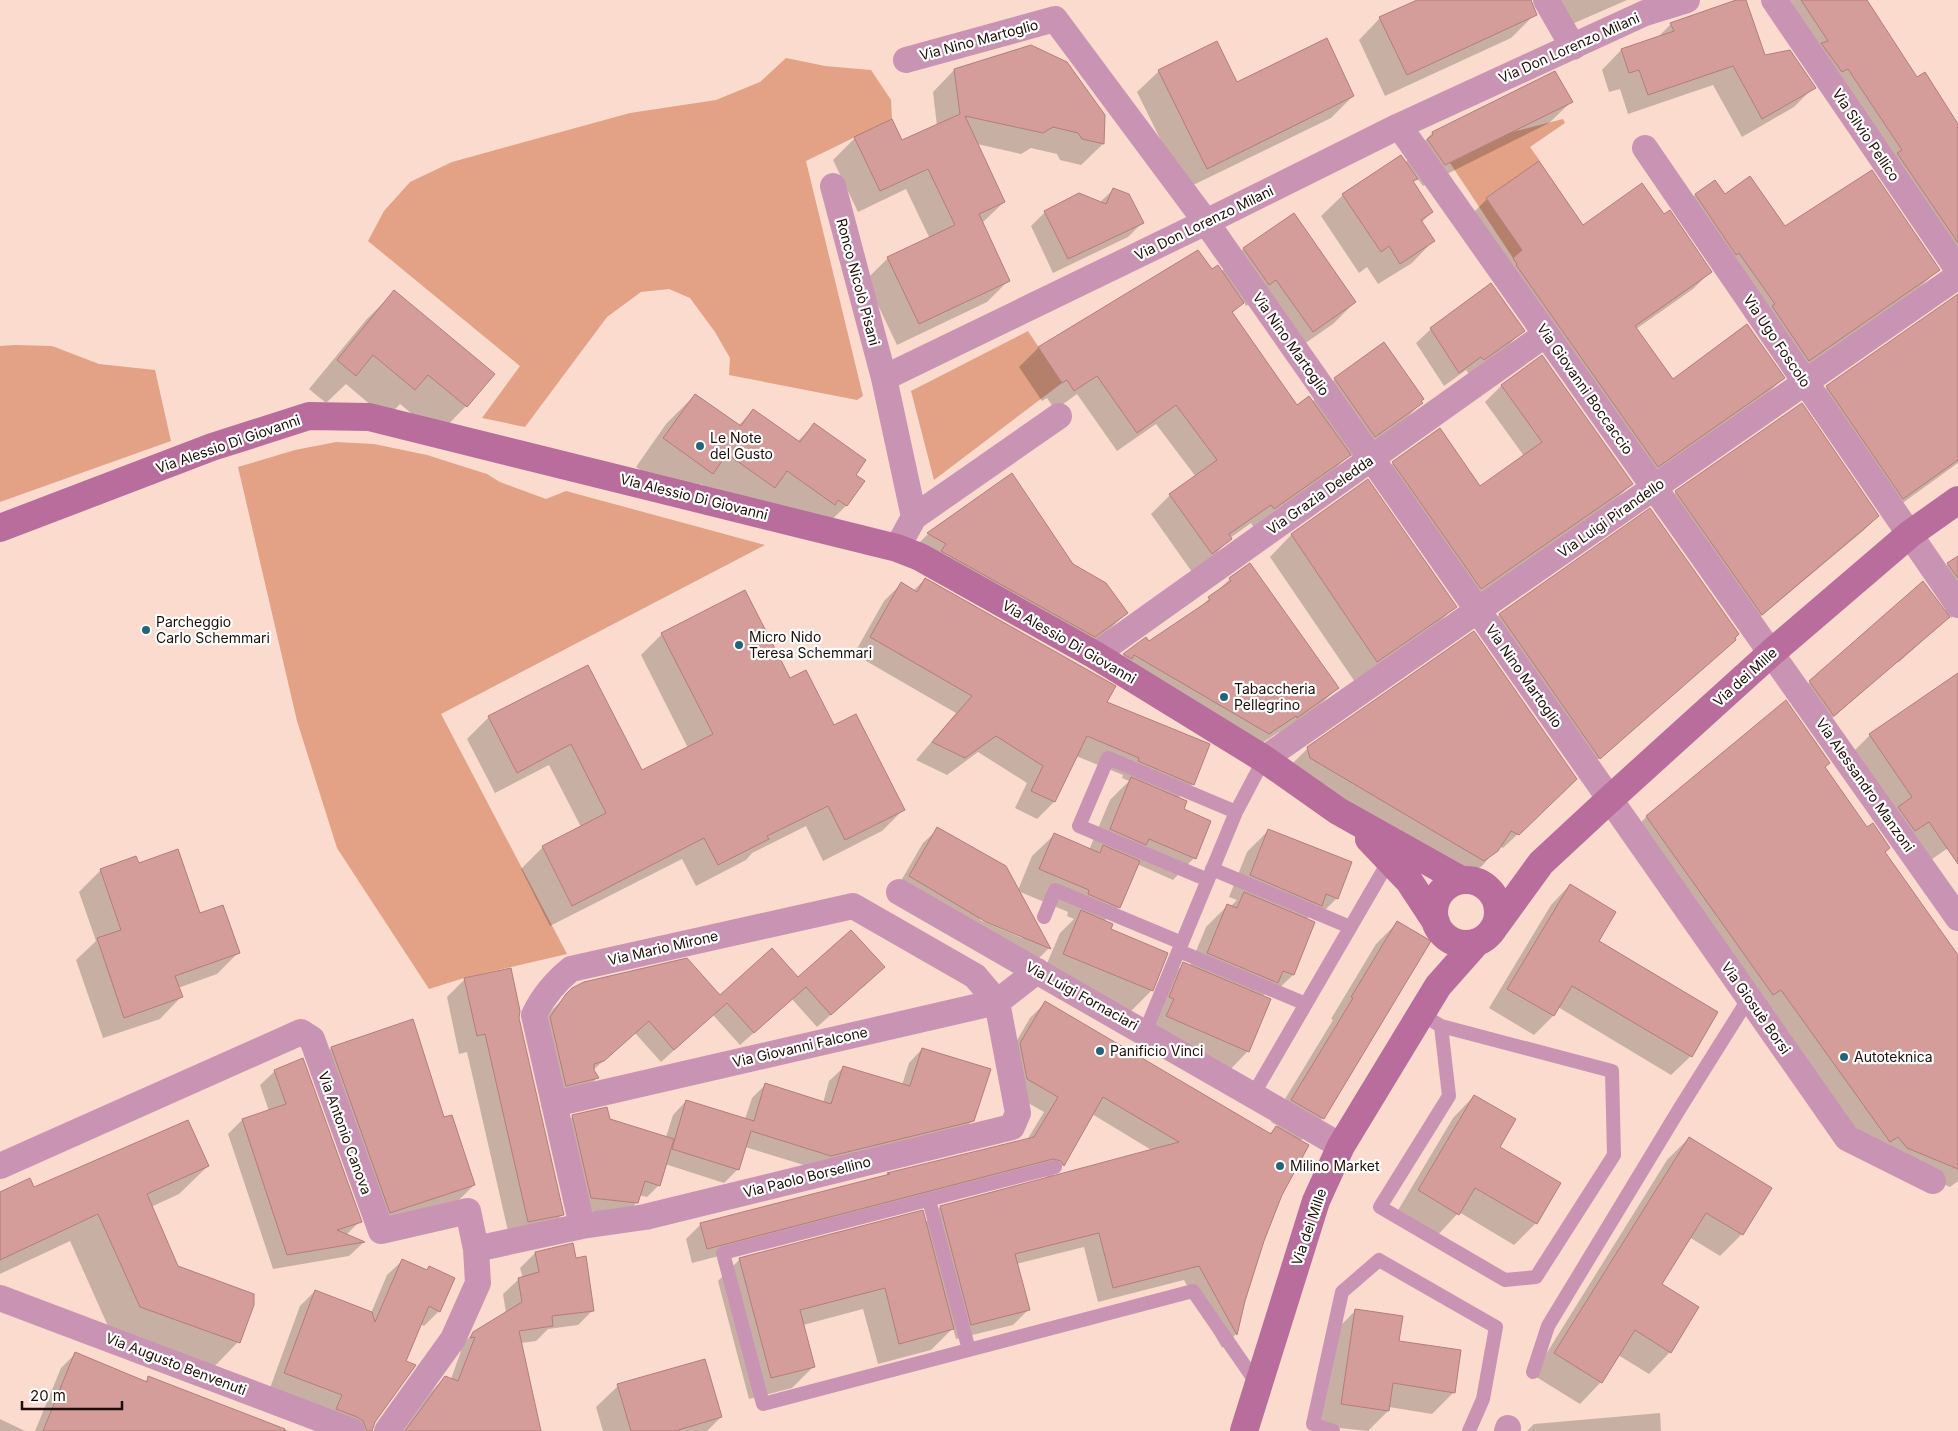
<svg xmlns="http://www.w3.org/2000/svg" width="1958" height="1431" font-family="Inter,sans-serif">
	<rect width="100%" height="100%" fill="#fbdbce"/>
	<path fill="#e3a186" d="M786 58 825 66 871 70 891 100 892 119 806 161 863 396 857 400 729 375 730 358 715 332 690 298 669 289 641 292 607 317 525 427 482 418 520 366 368 241 384 211 410 182 452 162 630 113 716 100 760 82Z
		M1563 119 1565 123 1530 147 1540 161 1486 198 1522 250 1513 258 1450 163 1512 132Z
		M1028 331 1062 383 934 480 911 391Z
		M15 345 52 346 99 364 155 370 171 441 0 502V346Z
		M336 442 374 444 427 455 487 474 500 482 546 499 566 491 765 545 441 714 567 954 464 978 429 989 337 848 297 721 238 467 295 450Z"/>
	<path fill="#0003" fill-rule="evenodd" d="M1419 0H1525L1533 16 1511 38 1385 96 1359 40 1380 18Z
		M1559 0H1627L1570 25Z
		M1740 0H1744L1764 57 1814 87 1794 107 1742 137 1713 85 1628 114 1620 89 1609 92 1602 70 1621 50 1657 38 1671 24Z
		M1772 0H1865L1917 79 1958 126V256Z
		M954 70 1103 144 1081 165 1060 160 1057 154 1031 148 1021 154 977 144 1004 202 982 223 1009 280 987 302 897 345 866 280 888 258 930 239 906 189 858 212 833 160 855 138 902 142 937 126 933 92Z
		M1159 71 1236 84 1353 96 1331 118 1185 189 1137 92Z
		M1571 102 1549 123 1423 186 1417 178 1412 182 1432 212 1421 223 1433 241 1412 263 1378 284 1367 267 1359 273 1321 216 1343 195 1405 163 1432 133Z
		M1538 163 1583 226 1664 216 1710 272 1693 289 1636 329 1673 380 1783 378 1766 395 1640 483 1470 216 1487 199Z
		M1715 182 1725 196 1785 228 1935 273 1918 289 1792 377 1679 211 1695 195Z
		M1113 190 1143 222 1128 237 1053 273 1031 226 1045 212 1100 202Z
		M1294 215 1355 302 1333 324 1291 353 1254 301 1246 306 1244 302 1232 313 1297 407 1312 402 1335 379 1384 344 1421 403 1400 425 1353 458 1350 454 1330 474 1254 528 1251 523 1230 538 1212 558 1192 572 1151 514 1170 495 1196 477 1156 424 1117 451 1077 394 1055 410 1047 398 1042 401 1019 367 1038 348 1198 251 1212 270 1221 272 1243 249Z
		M394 292 493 374 466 406 438 435 400 404 386 418 346 384 326 403 309 389 366 320Z
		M1958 308V463L1886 515 1810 404 1827 387Z
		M1431 329 1523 330 1509 345 1469 374 1466 370 1444 386 1416 343Z
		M1502 385 1632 484 1615 500 1464 605 1376 480 1393 463 1479 488 1524 456 1485 402Z
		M695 395 738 426 753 410 797 442 814 425 854 475 847 505 818 533 746 516 701 484 684 501 636 467 666 424Z
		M1012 475 1072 564 1126 613 1107 632 1074 656 909 553 928 534Z
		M1367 481 1455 606 1434 628 1355 682 1270 557 1291 535Z
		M1676 492 1878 516 1863 531 1747 628 1662 507Z
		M1650 510 1734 640 1595 762 1485 629 1499 615Z
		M1958 557V617L1956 614 1951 618 1950 616 1899 662 1863 656 1881 675 1819 730 1795 696 1810 682 1946 610 1929 584 1948 564Z
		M1250 565 1337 688 1320 705 1279 734V732L1251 750 1107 671 1124 655 1146 639 1149 643 1196 611 1230 579Z
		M925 579 1105 702 1193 784 1178 798 1194 858 1173 880 1137 864 1119 907 1104 921 1152 990 1130 1012 1042 975 1060 933 1074 919 1067 916 1068 912 1018 891 1049 948 1035 962 895 891 923 843 938 829 1018 890 1032 856 1054 835 1089 850 1110 800 1129 781 1122 778 1123 775 1076 756 1054 802 1037 819 1015 808 1027 783 978 752 947 775 916 760 956 713 854 654 884 601 901 584 913 591ZM980 918 1022 935V938L980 920Z
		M662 634 790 680 833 726 903 810 882 831 823 861 806 826 752 853 746 860 696 886 682 859 550 926 521 869 543 847 581 827 549 765 495 793 467 739 489 717 588 667 641 772 688 748 641 655Z
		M1935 690 1958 697V841L1928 862 1853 752 1870 735Z
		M1308 748 1561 793 1503 848 1499 846 1482 866 1469 875 1296 772 1293 763Z
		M1824 768 1958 958V1181L1950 1187 1875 1157 1632 832 1647 816Z
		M1268 831 1337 898 1315 920 1309 917 1306 919 1293 975 1271 996 1265 994 1262 996 1248 1051 1227 1073 1146 1038 1162 985 1184 964 1190 966 1206 927 1227 906 1230 907 1237 900 1229 897 1247 852Z
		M138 864 200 915 238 953 217 974 178 988 181 997 160 1019 103 1038 76 960 96 941 79 892 101 870Z
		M1570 885 1597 941 1691 1056 1671 1075 1558 1007 1553 1016 1534 1035 1489 1008 1551 905Z
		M1398 922 1323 1118 1300 1141 1263 1240 1244 1301 1236 1334 1222 1348 1184 1280 1098 1302 1084 1247 1016 1264 1028 1310 1013 1325 956 1339 953 1328 931 1350 878 1364 863 1309 803 1325 814 1366 792 1388 749 1399 718 1281 740 1259 925 1223 940 1207 1048 1179 1046 1175 1037 1173 692 1263 686 1239 701 1224 885 1177 887 1174 1027 1140 1044 1112 1012 1094 1006 1059 1030 1018 1045 1003 1269 1134 1278 1126 1271 1122 1333 1020 1331 1019 1376 944ZM1092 1114 1153 1151 1050 1178 1063 1165Z
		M465 979 518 1018 563 1214 544 1232 510 1240 467 1052 459 1054 447 997Z
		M798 979 870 980 817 1027 792 999 740 1045 713 1015 661 1062 635 1033 593 1070 597 1078 584 1091 553 1098 537 1031 553 1009 573 989 720 997Z
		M331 1048 444 1119 474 1185 452 1207 369 1233 310 1069Z
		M922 1049 973 1120 959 1134 817 1169 745 1147 738 1169 724 1183 665 1164 659 1185 647 1197 639 1195 637 1202 625 1215 579 1210 561 1129 573 1116 609 1120 666 1137 673 1115 686 1101 745 1119 752 1098 765 1085 823 1103 829 1081 843 1068 902 1085 909 1063Z
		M275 1071 360 1221 346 1235 363 1243 349 1256 273 1269 228 1134 242 1120 269 1111 260 1085Z
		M1474 1096 1536 1223 1514 1245 1459 1212 1437 1236 1397 1212 1453 1118Z
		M1689 1138 1742 1234 1720 1256 1689 1237 1660 1285 1670 1352 1649 1374 1618 1355 1601 1382 1580 1404 1533 1375 1667 1160Z
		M208 1166 179 1194 151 1207 177 1267 238 1342 210 1371 112 1335 70 1241 0 1274V1194Z
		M535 1253 575 1259 593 1310 578 1325 548 1329 536 1341 521 1343 540 1431H403L430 1393 445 1377 451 1379 461 1351 456 1352 458 1348 474 1333 506 1313 503 1294 519 1279 523 1278 520 1268Z
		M403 1260 439 1311 424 1326 420 1324 374 1422 371 1431H340L270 1388 300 1306 315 1291 371 1313 387 1275Z
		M1356 1310 1398 1342 1454 1392 1432 1414 1389 1407 1388 1411 1368 1431 1320 1426 1334 1332Z
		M76 1353 144 1382 149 1378 289 1431H35L61 1368Z
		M618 1386 721 1417 707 1431H603L596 1407Z
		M1660 1413 1661 1431H1527L1534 1424Z
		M0 1419 25 1431H0Z"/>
	<path fill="#d49d99" stroke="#b37d7a" d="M1417 0H1531L1537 15 1407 75 1379 17Z
		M1736 0H1746L1765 55 1790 50 1816 88 1762 119 1733 66 1648 95 1639 70 1629 73 1621 49 1674 31 1670 23Z
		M1801 0H1867L1917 77 1925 72 1958 124V243L1897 153 1902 150 1848 69 1842 72 1821 43 1828 41Z
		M1327 38 1354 96 1207 169 1158 70 1217 41 1237 82Z
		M1031 45 1067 62 1105 115 1104 144 1082 139 1078 133 1053 127 1043 133 965 116 1005 202 979 214 1010 281 919 324 887 257 955 225 928 169 880 191 854 137 892 119 902 140 960 114 954 69Z
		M1555 71 1573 102 1445 165 1427 139 1433 135 1432 132Z
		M1401 155 1418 179 1413 181 1433 212 1421 220 1435 241 1400 264 1389 246 1381 252 1342 194Z
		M1539 161 1583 225 1642 183 1664 214 1670 210 1712 272 1635 326 1673 379 1747 324 1785 378 1658 467 1516 265 1517 264 1513 258 1522 250 1486 198Z
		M1872 170 1940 270 1809 361 1772 306 1775 304 1739 253 1736 255 1695 194 1715 180 1725 194 1750 176 1785 226Z
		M1113 188 1129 194 1144 223 1068 259 1044 211 1079 193 1106 204Z
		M1294 213 1356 302 1313 332 1276 280 1269 285 1243 248Z
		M1198 250 1212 269 1218 265 1244 303 1232 312 1297 405 1309 396 1351 455 1274 509 1271 505 1229 534 1232 539 1212 554 1169 494 1217 460 1176 405 1137 433 1097 376 1074 391 1067 380 1062 383 1038 347Z
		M1491 283 1525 331 1484 360 1481 357 1459 373 1430 328Z
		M394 290 495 374 467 407 428 375 415 390 373 355 356 376 337 360Z
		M1958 294V460L1903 499 1826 386Z
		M1384 342 1424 399 1421 401 1423 403 1375 437 1334 378Z
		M1542 355 1633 484 1481 589 1392 462 1440 428 1480 486 1542 442 1501 385Z
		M695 394 741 426 753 409 800 442 814 423 866 460 856 475 865 481 847 506 838 500 835 505 787 471 775 488 727 454 713 474 663 438Z
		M1802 403 1879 516 1762 615 1675 491Z
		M1012 473 1073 564 1106 583 1128 613 1095 637 941 551 946 544 927 533Z
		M1368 479 1457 607 1377 662 1291 534Z
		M1650 508 1739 634 1735 638 1736 640 1600 759 1499 614Z
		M1958 556V578L1947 563Z
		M1250 563 1339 688 1297 718 1296 716 1269 734 1134 655 1132 659 1123 654 1146 637 1149 641 1210 600 1208 597 1231 581 1229 578Z
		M925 578 1116 686 1107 702 1210 744 1194 785 1138 761 1139 758 1087 736 1055 802 1031 791 1043 766 996 736 965 758 932 742 972 696 870 637 901 582 917 592Z
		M1923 581 1950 617 1834 716 1809 681Z
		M745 590 790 678 806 670 834 725 856 714 905 810 845 840 828 806 767 836 769 839 718 865 704 838 572 906 542 846 606 813 571 744 517 773 488 716 588 665 642 770 713 734 661 633Z
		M1474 631 1577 779 1519 835 1511 831 1498 851 1484 861 1310 758 1307 747Z
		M1958 673V864L1929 822 1915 831 1898 807 1912 797 1869 734Z
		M1786 700 1830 763 1825 767 1867 827 1873 823 1890 848 1885 852 1958 955V1169L1907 1148 1898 1137 1890 1142 1781 990 1773 995 1646 816Z
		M1131 777 1187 801 1184 809 1211 821 1196 859 1149 839 1146 845 1110 829Z
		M937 827 1006 866 1051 949 986 922 909 876Z
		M1268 829 1352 862 1338 899 1326 894 1322 906 1250 875Z
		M1054 833 1100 853 1103 845 1140 861 1120 908 1088 894 1089 890 1039 869Z
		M178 849 200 913 223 905 240 953 175 976 183 997 124 1018 97 938 121 930 100 869 136 856 139 863Z
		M1570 884 1616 912 1599 941 1718 1012 1692 1057 1572 986 1554 1016 1507 989Z
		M1244 892 1315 922 1294 975 1283 971 1278 983 1207 953 1227 904 1237 908Z
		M1081 910 1113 924 1111 929 1168 953 1153 991 1063 954Z
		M1397 921 1431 941 1324 1119 1291 1100 1353 998 1351 997Z
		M851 930 885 967 831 1015 806 987 754 1033 727 1003 674 1050 649 1021 604 1061 594 1064V1070L599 1078 566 1086 550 1017 566 994 572 988 584 982 687 958 720 995 772 948 798 977Z
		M1183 962 1271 999 1249 1052 1166 1016 1174 999 1169 997Z
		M511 968 520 1011 519 1018 564 1215 528 1222 485 1034 477 1036 464 978Z
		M1045 1001 1271 1134 1276 1126 1309 1145 1282 1195 1264 1241 1245 1301 1237 1335 1199 1266 1113 1288 1099 1233 1015 1254 1030 1310 971 1325 940 1206 1179 1142 1103 1097 1064 1166 1061 1161 1053 1159 707 1249 700 1223 890 1174 887 1173 1034 1137 1058 1097 1027 1079 1020 1043Z
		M413 1019 444 1117 452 1115 475 1185 390 1213 331 1047Z
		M922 1048 991 1069 974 1121 831 1156 751 1131 739 1170 672 1149 686 1100 754 1121 765 1083 831 1104 843 1066 910 1086Z
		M303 1058 362 1222 337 1230 365 1242 287 1255 242 1119 286 1104 274 1070Z
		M1474 1095 1516 1119 1500 1147 1561 1183 1537 1224 1475 1188 1459 1215 1418 1190Z
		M607 1107 610 1119 674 1139 660 1186 645 1181 638 1203 591 1198 572 1115Z
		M188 1120 209 1166 147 1194 178 1266 254 1294V1305L240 1343 140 1307 98 1214 0 1260V1192L30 1178 34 1187Z
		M1689 1137 1772 1188 1743 1235 1706 1213 1662 1284 1699 1307 1671 1353 1635 1330 1602 1383 1554 1353Z
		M923 1210 954 1329 899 1344 885 1288 800 1310 815 1367 771 1378 739 1258Z
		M573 1243 576 1258 586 1256 594 1311 552 1316 553 1326 519 1331 541 1431H405L445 1376 458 1381 475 1337 470 1338 473 1332 522 1302 518 1278 539 1272 535 1252Z
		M402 1259 427 1270 429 1266 455 1278 440 1312 429 1306 406 1361 416 1365 375 1422 372 1431H367L363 1421 357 1417 336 1409 342 1395 284 1373 315 1290 372 1312 375 1322Z
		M1355 1309 1403 1316 1399 1341 1461 1350 1455 1393 1393 1383 1389 1411 1341 1404Z
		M75 1352 147 1382 148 1376 285 1429V1431H43Z
		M705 1359 722 1417 675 1431H631L617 1384Z"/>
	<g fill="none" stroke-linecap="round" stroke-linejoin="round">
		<path stroke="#c994b4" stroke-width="14" d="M1212 869 1350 927
			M1208 880 1079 826 1108 758 1236 812
			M1044 917 1055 890 1182 943
			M1179 951 1306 1004
			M1421 1014 1441 1026 1612 1071 1614 1155 1536 1277 1505 1280 1380 1207 1449 1096 1441 1026
			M1145 1032 1236 812 1264 759
			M1253 1095 1390 859
			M1055 1167 723 1253 763 1404 1193 1291 1258 1385
			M929 1200 969 1350
			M1533 1372 1548 1326 1680 1108 1749 998
			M1333 1431 1313 1424 1342 1292 1379 1260 1496 1327 1483 1399 1469 1431"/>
		<path stroke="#c994b4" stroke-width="26" d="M1546 0 1573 47
			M1774 0 1958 270
			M906 60 1055 19 1206 222 1847 1138 1933 1181
			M1399 126 1958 918
			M1645 148 1958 605
			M833 186 884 378
			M914 517 1059 416
			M897 548 914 517 884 378 1206 222 1399 126 1645 13 1687 0
			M1095 655 1546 334
			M1264 759 1958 276
			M899 892 1341 1146
			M554 1104 997 1002 1037 971
			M0 1166 301 1032 312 1039 381 1231 468 1211 476 1249 478 1283 453 1339 387 1431
			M582 1226 534 1015C543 996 555 982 571 969L853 906 975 976 997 1002
			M476 1249 582 1226 645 1217 1012 1127 1018 1113 997 1002
			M0 1298 352 1431
			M1507 1431 1508 1428"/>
		<path stroke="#b96d9c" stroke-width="28" d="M0 528 212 447 309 416 369 417 897 548 920 557 1095 655 1264 759 1338 811 1461 880
			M1369 839 1409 881 1436 922
			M1434 912a32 32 0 1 1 64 0a32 32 0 1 1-64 0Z
			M1496 925 1541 863 1610 799 1771 653 1910 534 1958 500
			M1244 1431 1316 1201 1341 1146 1438 986 1477 942"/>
	</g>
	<g fill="#246479" stroke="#fff" stroke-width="2">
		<circle cx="700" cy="446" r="5"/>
		<circle cx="146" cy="630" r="5"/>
		<circle cx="739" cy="645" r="5"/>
		<circle cx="1224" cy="697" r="5"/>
		<circle cx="1100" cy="1051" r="5"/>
		<circle cx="1844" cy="1057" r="5"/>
		<circle cx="1280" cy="1166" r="5"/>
	</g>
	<g text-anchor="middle" stroke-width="4.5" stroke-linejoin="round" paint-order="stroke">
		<g font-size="14" fill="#1f0e07" stroke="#fff">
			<text transform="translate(979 40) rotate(-15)" y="5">Via Nino Martoglio</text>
			<text transform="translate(1569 48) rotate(-24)" y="5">Via Don Lorenzo Milani</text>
			<text transform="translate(1866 135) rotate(56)" y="5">Via Silvio Pellico</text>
			<text transform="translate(1204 223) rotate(-26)" y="5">Via Don Lorenzo Milani</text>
			<text transform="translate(858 282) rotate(75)" y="5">Ronco Nicolò Pisani</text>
			<text transform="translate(1777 341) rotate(56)" y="5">Via Ugo Foscolo</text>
			<text transform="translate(1291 344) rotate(55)" y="5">Via Nino Martoglio</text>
			<text transform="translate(1585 389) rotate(55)" y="5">Via Giovanni Boccaccio</text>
			<text transform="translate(228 444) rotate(-19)" y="5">Via Alessio Di Giovanni</text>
			<text transform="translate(1320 495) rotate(-35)" y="5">Via Grazia Deledda</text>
			<text transform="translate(694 497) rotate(14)" y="5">Via Alessio Di Giovanni</text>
			<text transform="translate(1611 518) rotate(-35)" y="5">Via Luigi Pirandello</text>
			<text transform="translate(1069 642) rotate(30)" y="5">Via Alessio Di Giovanni</text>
			<text transform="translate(1524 676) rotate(55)" y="5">Via Nino Martoglio</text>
			<text transform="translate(1745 677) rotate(-42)" y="5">Via dei Mille</text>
			<text transform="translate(1865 785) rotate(55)" y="5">Via Alessandro Manzoni</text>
			<text transform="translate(663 948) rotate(-13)" y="5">Via Mario Mirone</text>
			<text transform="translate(1082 996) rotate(29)" y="5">Via Luigi Fornaciari</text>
			<text transform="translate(1756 1008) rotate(55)" y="5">Via Giosuè Borsi</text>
			<text transform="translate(800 1047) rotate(-13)" y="5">Via Giovanni Falcone</text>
			<text transform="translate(345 1133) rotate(70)" y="5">Via Antonio Canova</text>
			<text transform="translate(807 1177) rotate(-14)" y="5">Via Paolo Borsellino</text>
			<text transform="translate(1309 1227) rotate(-71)" y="5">Via dei Mille</text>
			<text transform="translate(176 1364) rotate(21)" y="5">Via Augusto Benvenuti</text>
		</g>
		<g font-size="14" fill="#1f0e07" stroke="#fff" text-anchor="start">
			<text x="710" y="443">Le Note<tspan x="710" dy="16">del Gusto</tspan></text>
			<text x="156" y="627">Parcheggio<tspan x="156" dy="16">Carlo Schemmari</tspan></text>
			<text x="749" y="642">Micro Nido<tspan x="749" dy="16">Teresa Schemmari</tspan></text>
			<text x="1234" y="694">Tabaccheria<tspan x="1234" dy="16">Pellegrino</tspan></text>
			<text x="1110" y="1056">Panificio Vinci</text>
			<text x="1854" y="1062">Autoteknica</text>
			<text x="1290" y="1171">Milino Market</text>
		</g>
	</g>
	<path d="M22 1401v8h100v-8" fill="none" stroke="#1f0e07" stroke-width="2.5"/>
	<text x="30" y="1401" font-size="15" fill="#1f0e07" stroke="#ffffff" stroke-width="4" paint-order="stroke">20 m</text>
</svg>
